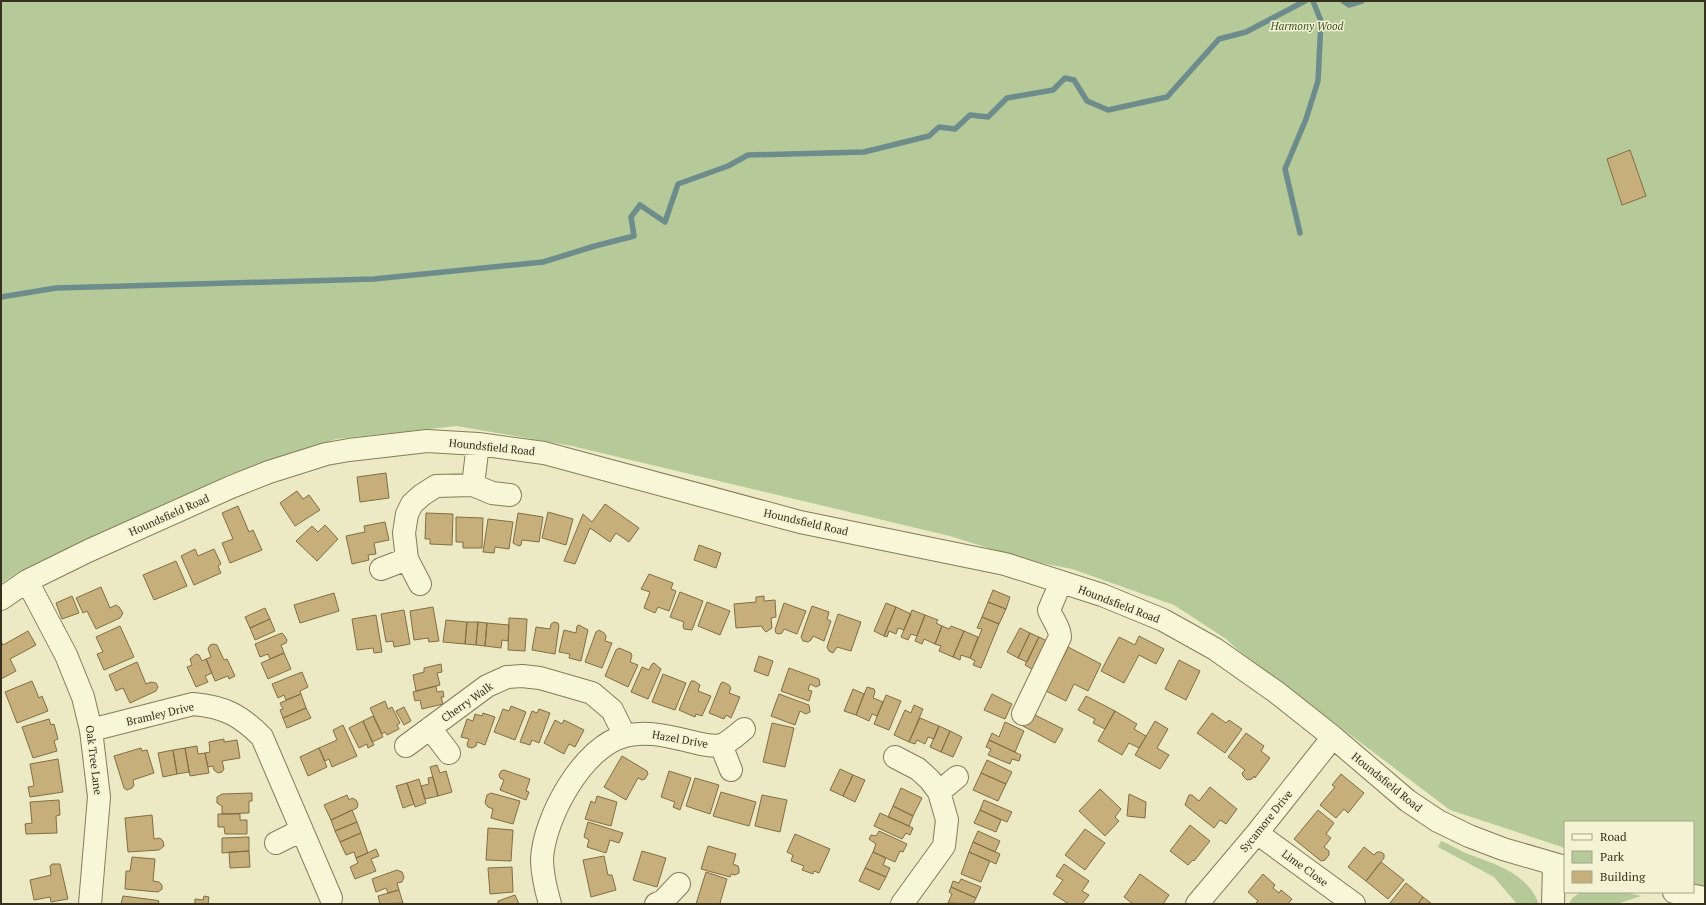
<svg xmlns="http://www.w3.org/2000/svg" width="1706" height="905" font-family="'PT Serif',serif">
	<rect width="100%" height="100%" fill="#ebeac4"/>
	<path fill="#b6c998" d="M1 1H1705V890L1693 888V822H1565V848L1450 810 1238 650 1226 639 1174 605 1072 569 1026 560 950 536 572 446 457 426 336 439 230 474 17 573 1 583Z
		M1441 841C1449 844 1456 848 1463 852 1493 864 1526 871 1539 904H1517L1494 877 1438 847Z
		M1581 892H1625L1641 896 1617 904H1569L1572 898Z"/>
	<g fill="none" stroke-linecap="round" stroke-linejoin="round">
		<path stroke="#6d8c8c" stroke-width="5.5" d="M1343 1 1349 5 1362 1
			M1300 233 1285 169 1306 119 1318 81 1321 21 1313 1
			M1 297 56 288 374 279 543 262 595 246 634 236 631 217 640 205 665 222 678 184 728 166 748 155 864 152 929 136 939 127 955 129 970 115 988 117 1007 98 1053 90 1065 78 1074 80 1087 101 1108 110 1167 97 1219 39 1246 32 1305 1"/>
	</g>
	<path fill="#c7af7c" stroke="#836d43" d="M1630 150 1646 196 1622 205 1607 159Z
		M386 473 389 498 360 502 357 477Z
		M297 491 303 499 309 495 320 510 295 526 280 503Z
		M605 504 639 528 629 542 616 533 610 542 590 528 575 564 564 561 583 514 592 522Z
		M238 506 249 532 253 530 262 550 230 563 222 543 233 539 222 513Z
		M548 512 573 519 566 545 542 538Z
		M426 513 453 514 452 545 430 544V539H425Z
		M518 513 543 517 539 542 522 540 521 545 519 546 513 543Z
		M456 517 483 518 482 548H463V542H456Z
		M488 519 513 522 509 549 495 547 494 553 483 552Z
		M385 522 389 540 374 543 376 554 368 555 369 560 352 564 346 536 365 532 364 526Z
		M325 525 338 539 317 561 296 541 312 526 318 532Z
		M699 545 721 553 716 568 694 560Z
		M195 549 198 556 214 549 221 564 218 566 221 573 194 585 181 556Z
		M176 561 187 586 154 600 143 575Z
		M649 574 673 583 671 589 676 591 669 611 658 607 655 613 644 608 650 592 641 589Z
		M101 587 110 608 116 605 119 607 123 613 120 618 96 629 87 611 83 613 76 598Z
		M993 590 1010 597 1006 609 988 602Z
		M680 592 703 601 692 630 684 629 683 626 684 622 670 617Z
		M334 593 339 611 300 623 294 605Z
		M72 596 79 613 62 619 56 603Z
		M764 596V601L775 600 776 617 771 618 772 628 766 632 763 629 762 626 736 628 734 604 756 602V597Z
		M707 602 730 611 720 635 698 626Z
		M988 602 1006 609 999 624 982 617Z
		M784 603 806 611 797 634 784 629 782 633 779 634 776 633 775 630Z
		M886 603 896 607 884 636 874 631Z
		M812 606 829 612 827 619 831 621 824 641 813 636 811 640 808 642 803 641 801 637Z
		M433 607 439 641 429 642 428 638 414 640 410 611Z
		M896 607 911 614 904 630 898 628 896 634 889 631 887 637 884 636Z
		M265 608 270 619 250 628 245 617Z
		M404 610 410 644 394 647 393 641 386 642 381 614Z
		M912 610 925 615 917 636 911 634 908 640 901 637Z
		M838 614 861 622 851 651 837 647 833 653 829 651 827 647Z
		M376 615 382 652 374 653 373 648 357 650 352 619Z
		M925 615 938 620 936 623 942 626 935 644 924 639 922 644 915 641Z
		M982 617 999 624 981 668 973 665 975 661 970 658 982 629 977 628Z
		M509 618 527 619 525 651 508 650Z
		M270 619 275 631 255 640 250 628Z
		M446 620 467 622 465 644 443 642Z
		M467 622H478L476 645 465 644Z
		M478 622 487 623 485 646 476 645Z
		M554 622 558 623 559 626 555 654 532 650 536 627 550 629 551 624Z
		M487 623 509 625 508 641 502 640 501 648 485 646Z
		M579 625 588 630 581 661 569 658 570 654 559 652 564 630 576 633 577 626Z
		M120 626 134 657 104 670 97 654 103 652 96 637Z
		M942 626 949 629 951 626 964 631 953 657 939 651 941 646 935 644Z
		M1020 628 1030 633 1018 658 1007 652Z
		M599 630 604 633 606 636 605 641 612 643 602 668 585 662 596 632Z
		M28 631 36 645 10 659 16 671 1 679V641L3 645Z
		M964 631 978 637 970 658 961 655 960 660 953 657Z
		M282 633 284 635 287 640 286 643 281 645 284 653 270 659 268 654 260 657 255 644Z
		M1030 633 1039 637 1027 662 1018 658Z
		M1139 636 1164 649 1156 664 1139 655 1124 683 1101 671 1119 637 1135 645Z
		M1039 637 1049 642 1035 671 1025 665Z
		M214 644 217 645 224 660 227 659 235 676 229 679 228 676 215 681 206 659 211 657 208 649 210 645Z
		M1068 647 1101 664 1088 691 1074 684 1066 701 1042 689 1059 656 1063 658Z
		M619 648 631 653 632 656 630 662 638 665 628 687 605 676 616 650Z
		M284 653 291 669 268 679 261 663Z
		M196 654 199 655 202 661 206 659 212 673 205 676 208 682 196 687 187 667 192 665 190 659Z
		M759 656 773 661 768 676 754 671Z
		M1179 660 1200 671 1186 700 1165 689Z
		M137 662 146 684 151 682 156 683 158 687 156 691 130 703 123 688 116 691 109 675Z
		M654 663 661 669 648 699 631 692 642 667 649 670 652 664Z
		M441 664 442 672 437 673 440 685 416 691 413 675 424 672V668Z
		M789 668 819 679 820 685 816 687 810 684 808 690 812 691 809 701 781 691Z
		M302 672 308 687 300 691 301 694 286 700 284 695 278 698 272 684Z
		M663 674 686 683 675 710 652 702Z
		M32 681 39 698 42 696 48 711 17 723 5 692Z
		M691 681H694L700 685 698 691 711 696 702 716 696 714 695 717 679 710Z
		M723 682 729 685 731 688 729 693 740 697 731 718 726 715 724 719 709 713 721 683Z
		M436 686 437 692 443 691 444 697H441L443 704 422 709 420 700 415 701 413 692Z
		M867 687 874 689 875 692 873 698 883 702 877 716 872 714 869 721 856 715Z
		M853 689 864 694 856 715 844 711Z
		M301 694 306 708 283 718 280 710 283 709 280 703Z
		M779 694 809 705 810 712 806 714 800 711 795 725 771 716Z
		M992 694 1012 704 1005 719 984 710Z
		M886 695 901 701 889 730 874 724Z
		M1086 696 1115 711 1105 729 1093 723 1095 719 1078 710Z
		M385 701 388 709 392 707 400 723 397 725 399 729 387 735 385 732 382 734 370 708Z
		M914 705 923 709 909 742 894 735 905 710 911 713Z
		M511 706 526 712 515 740 494 732 503 709 509 711Z
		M404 707 411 721 404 725 396 711Z
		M306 708 311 718 287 728 283 718Z
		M539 709 550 713 539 743 532 740 530 745 520 742 532 711 537 713Z
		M1115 711 1137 724 1134 729 1146 736 1139 748 1129 743 1122 755 1098 741Z
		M483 713 495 717 485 745 477 742 476 746 472 748 468 747 467 744 469 739 461 737 467 719 473 721 475 714 482 716Z
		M1031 713 1063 729 1055 743 1023 726Z
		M1212 713 1226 723 1229 720 1242 729 1225 753 1197 733Z
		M373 716 383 737 372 742 363 721Z
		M920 718 939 726 934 739 928 737 925 744 917 740 915 744 909 742Z
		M49 719 51 725 54 724 58 739 54 741 57 751 33 758 22 727Z
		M555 720 562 724 564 720 584 730 575 747 569 744 564 754 544 743Z
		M363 721 374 745 368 748 367 744 359 748 349 728Z
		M1155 721 1168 729 1157 748 1169 755 1160 769 1135 755Z
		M1005 722 1024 731 1015 752 989 740 992 733 999 737Z
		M772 723 794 728 785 767 763 762Z
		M343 725 357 756 332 767 329 759 325 761 319 748 337 740 333 730Z
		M939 726 950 731 941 752 930 747Z
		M950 731 962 737 953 757 941 752Z
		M1246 733 1264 746 1261 751 1270 758 1255 778 1254 776 1252 779 1247 780 1243 776 1242 773 1245 770 1228 757Z
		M224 739V742L237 740 240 758 222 761 224 769 222 772 218 773 214 770 213 766 208 767 205 753 210 752 209 742Z
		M989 740 1021 755 1019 761 1012 759 1010 764 988 755 991 749 986 747Z
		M197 746 198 754 205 753 209 773 190 776 185 748Z
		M141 748 142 751 147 750 154 773 133 780 134 785 132 788 127 790 124 788 114 756Z
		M185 748 189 772 177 774 173 750Z
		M319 748 327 767 308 776 300 757Z
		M173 750 177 774 163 777 158 753Z
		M622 756 647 771 648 774 645 779 642 780 638 778 626 800 604 787Z
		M58 759 63 792 30 797 28 787 34 786 30 764Z
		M987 760 1012 772 1006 784 981 773Z
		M437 765 440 773 446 771 452 792 438 796 430 767Z
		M840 769 853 775 843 796 830 790Z
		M504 770 530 779 526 791 529 792 526 800 500 790 504 780 500 778 499 775 501 771Z
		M669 771 691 778 680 810 673 807 675 802 661 797Z
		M981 773 1006 784 998 801 973 790Z
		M1341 774 1364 793 1348 813 1344 809 1336 818 1320 805 1335 787 1332 785Z
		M853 775 865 780 855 802 843 796Z
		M433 777 438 796 425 799 421 786 429 784 428 778Z
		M695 778 719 785 710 814 686 806Z
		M419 779 426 803 415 807 407 783Z
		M407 783 414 804 403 808 396 786Z
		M1210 787 1237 809 1226 824 1220 820 1214 828 1185 805 1189 795H1192L1199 801Z
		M901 788 922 798 913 816 893 806Z
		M1100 789 1121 809 1115 817 1119 821 1105 836 1079 811Z
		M721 792 756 802 749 826 713 816Z
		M252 793V801H249V813L222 814V806L217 803V797L222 794Z
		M491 793 520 801 513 824 491 818 493 809 488 807 485 803 487 795Z
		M1129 794 1146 802 1145 818 1127 816Z
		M347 795 349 800 352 798 356 800 358 804 357 808 331 820 324 805Z
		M762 795 787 800 780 832 755 826Z
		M597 796 617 802 611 826 585 819 591 801 595 803Z
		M59 800 60 815 56 816 57 833 26 834 25 824 32 823 30 802Z
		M984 800 1012 812 1007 822 980 810Z
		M893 806 913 816 909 826 888 817Z
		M352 810 357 822 335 831 331 820Z
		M980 810 1001 820 996 832 974 823Z
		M1318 810 1334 823 1326 834 1331 838 1324 847 1329 851V855L1325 860 1321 861 1294 839Z
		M880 813 913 828 910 835 906 833 902 839 874 826Z
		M218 814H240V820H247V834H225L224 827H218Z
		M152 815 154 839 160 838 163 841 164 846 159 850 128 852 125 818Z
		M357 822 361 833 340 842 335 831Z
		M588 822 623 833 619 843 610 840 606 853 587 847 589 840 584 837Z
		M1190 825 1210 841 1194 861 1193 860 1188 865 1170 851Z
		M488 828 513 830 511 861 486 860Z
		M1085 829 1105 843 1085 870 1065 855Z
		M879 831 907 844 903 852 900 851 895 862 873 852 876 844 869 839 871 835 876 836Z
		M978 831 1000 841 995 852 973 842Z
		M361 833 368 853 356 858 354 852 346 855 340 842Z
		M795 834 830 849 819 873 814 871 813 874 802 870 804 866 791 861 793 855 787 852Z
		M249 837V851L222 853V838Z
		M973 842 1000 854 996 864 969 852Z
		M708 846 736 854 733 864 738 866 739 869V873L735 875 731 874 730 877 701 869Z
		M1364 847 1374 855 1377 852H1381L1384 854V858L1366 881 1348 867Z
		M376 849 379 856 371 859 376 871 355 879 350 867 358 863 356 858Z
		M249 851 250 867 230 868 229 852Z
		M642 851 666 858 657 887 633 880Z
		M873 852 886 858 883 865 890 868 886 877 865 868Z
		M969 852 990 861 981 882 961 874Z
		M604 856 608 875H612L616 890 591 897 583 860Z
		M132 857 155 859 153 881 159 882 162 885V889L158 892 125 889 126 871H130Z
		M1381 862 1404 880 1388 899 1366 881Z
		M52 864H60L68 899 51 902 50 897 34 900 30 880 51 875 50 866Z
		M1064 864 1089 881 1082 891 1089 895 1082 904H1069L1053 894 1063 880 1056 876Z
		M512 867 513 892 490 894 488 868Z
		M865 868 886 877 879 890 859 881Z
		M397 870 402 872 404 877 402 882 397 883 399 890 388 893 386 888 376 892 372 879Z
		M706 872 727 879 720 903 723 904H696Z
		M1140 874 1169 895 1163 904H1133L1124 897Z
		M1263 874 1275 885 1273 888 1279 893 1281 890 1292 899 1288 904H1255L1258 901 1248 892Z
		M961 879 981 887 976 898 951 887 953 881 959 883Z
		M1406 883 1423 897 1418 904H1391L1390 903Z
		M951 887 976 898 973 904 948 903 952 894 949 892Z
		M399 890 403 903 380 904 378 896Z
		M515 895 519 904H498V901Z
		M123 896 155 900 159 901 158 904H121Z
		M204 896 209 897 208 904H195V899L203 900Z
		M1423 897 1432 904H1418Z"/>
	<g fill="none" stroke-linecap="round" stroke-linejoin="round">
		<defs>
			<path id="minor" d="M473 485 492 493 510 495
				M381 569 407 559
				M27 581 66 655 83 697 91 730 99 797 90 904
				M420 584 407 559 404 533 407 514 412 504 422 495 436 486 473 485 478 444
				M1 599 27 581 88 551 231 487 269 472 326 454 349 450 427 441 478 444 544 453 800 522 1005 564 1102 595 1163 620 1215 649 1276 692 1333 737 1408 801 1438 821 1469 836 1503 849 1565 867
				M1023 714 1060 637C1060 627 1052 619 1049 610L1061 582
				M430 728 449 753
				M91 730 193 704C225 707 240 715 262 737L331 898
				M721 745 731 770
				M406 746 487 686 507 677 522 676 540 678 592 693 612 710 625 736
				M895 757 918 769 930 780 939 792 947 820 944 846 902 904
				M939 792 957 777
				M1257 833 1354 904
				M276 843 302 830
				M1674 892 1705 898
				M550 904C546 890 542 874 542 859 544 818 583 746 625 736 643 731 662 735 680 739 691 741 710 748 722 745 729 742 738 734 744 729
				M656 904 663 901 679 884
				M1197 904 1257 833 1333 737
				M1553 904 1554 865"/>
		</defs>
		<use href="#minor" stroke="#857c5b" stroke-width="24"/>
		<use href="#minor" stroke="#f7f6d7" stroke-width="22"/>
	</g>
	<g text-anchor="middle" stroke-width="3" stroke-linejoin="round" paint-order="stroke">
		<g font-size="11" font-style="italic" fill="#3b5126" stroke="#f3f2d3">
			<text x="1307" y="30">Harmony Wood</text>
		</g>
		<g font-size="11" fill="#36301f" stroke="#f3f2d3">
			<text transform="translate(492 447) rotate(6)" y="4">Houndsfield Road</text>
			<text transform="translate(169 515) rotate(-24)" y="4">Houndsfield Road</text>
			<text transform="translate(806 522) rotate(13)" y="4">Houndsfield Road</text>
			<text transform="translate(1119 604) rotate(21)" y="4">Houndsfield Road</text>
			<text transform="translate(467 702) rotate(-35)" y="4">Cherry Walk</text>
			<text transform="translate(160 714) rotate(-13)" y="4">Bramley Drive</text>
			<text transform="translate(680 739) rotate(10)" y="4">Hazel Drive</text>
			<text transform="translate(94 760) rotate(83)" y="4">Oak Tree Lane</text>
			<text transform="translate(1387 782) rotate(39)" y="4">Houndsfield Road</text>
			<text transform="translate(1266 821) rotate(-51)" y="4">Sycamore Drive</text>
			<text transform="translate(1305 868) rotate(36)" y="4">Lime Close</text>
		</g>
	</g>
	<rect width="1706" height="905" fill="none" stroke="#36301f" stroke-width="4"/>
	<rect x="1564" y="821" width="130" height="72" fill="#f3f2d3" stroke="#a7a48b"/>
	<rect x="1572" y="834" width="20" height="6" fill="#f7f6d7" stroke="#a7a48b"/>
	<text x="1600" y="841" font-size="12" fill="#36301f">Road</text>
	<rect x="1572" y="851" width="20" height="12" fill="#b6c998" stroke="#a7a48b"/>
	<text x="1600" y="861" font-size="12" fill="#36301f">Park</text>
	<rect x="1572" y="871" width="20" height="12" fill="#c7af7c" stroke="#a7a48b"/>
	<text x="1600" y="881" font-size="12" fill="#36301f">Building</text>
</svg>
